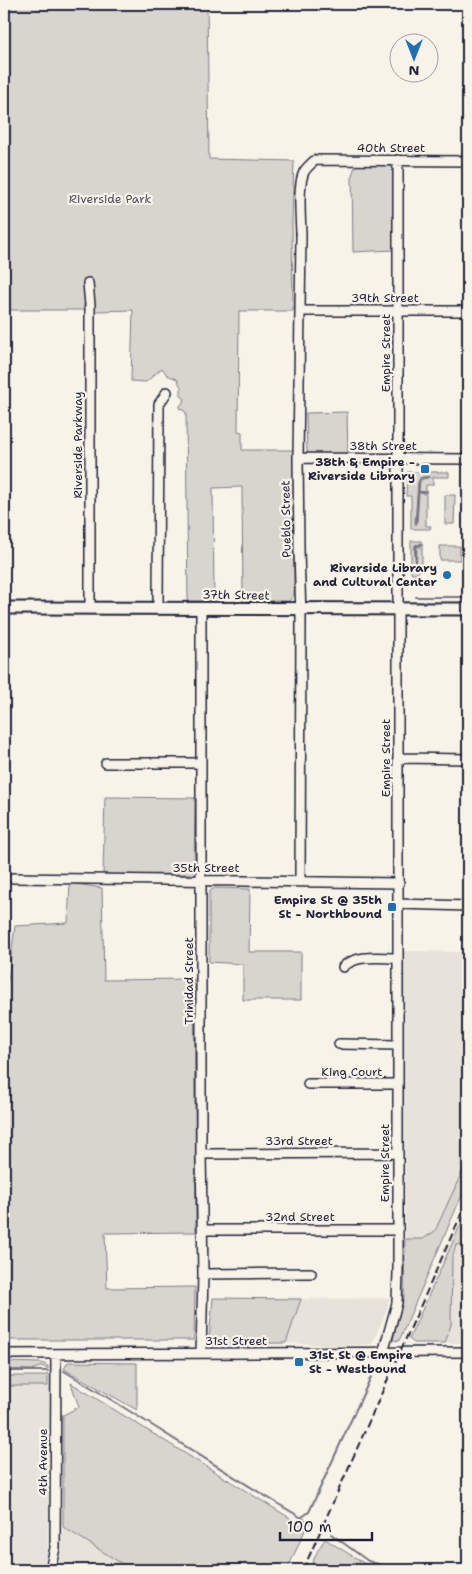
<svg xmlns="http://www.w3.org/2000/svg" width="472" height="1574" font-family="'Shantell Sans',sans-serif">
	<rect width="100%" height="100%" fill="#f7f3e8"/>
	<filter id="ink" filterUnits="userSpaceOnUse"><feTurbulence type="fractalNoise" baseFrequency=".02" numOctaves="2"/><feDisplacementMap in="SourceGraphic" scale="10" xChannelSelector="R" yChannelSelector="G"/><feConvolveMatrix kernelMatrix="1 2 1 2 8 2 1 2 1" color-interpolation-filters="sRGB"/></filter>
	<g filter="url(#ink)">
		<path fill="#e7e3db" d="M403 951 468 952V1159L441 1222 435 1231 423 1239H405Z
			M468 1234V1343H445L451 1325 452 1259 456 1245 464 1243Z
			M390 1298 386 1312 372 1344 346 1346 286 1343 301 1299Z
			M4 1386H50L48 1551 44 1570H4Z
			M63 1527 132 1570H57Z"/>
		<path fill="#d8d5cf" stroke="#7d7c85" d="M4 4H207L209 159 294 161 292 221 293 311H239L238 431 242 432V450H294V595L289 601H243L242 487 213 488 214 601H188L186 412 179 408 185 399 181 396V387L177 379 167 375 162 368 146 382 131 381 133 310 96 311 84 304 83 310H4Z
			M356 164 388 165 392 167 394 170V250L353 252 352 175Z
			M347 412 348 455H307L306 413Z
			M407 472H449V477H433V485H426V492H419C420 479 419 481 429 477H423L418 482 415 523H417L419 493 426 494V526H431L430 529H411V496H406Z
			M445 495H455L454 524H445Z
			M411 541H421L422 543 414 546 416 568 417 550 422 544V568L417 573H411Z
			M440 546H460V560H440Z
			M4 617V728L10 819H4Z
			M105 797 195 798 194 869 191 874 103 875Z
			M70 883 102 888 104 980 194 979 196 1232 105 1233 107 1288 195 1287 194 1340H4V981H8L15 926 68 923Z
			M215 888 250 889 249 952H301V1000H243V964L209 962V895L210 891Z
			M468 1159V1181L399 1341 393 1340 404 1296 405 1239H423L435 1231Z
			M468 1208V1234L464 1244 456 1245 452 1259 451 1325 445 1343H414L409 1339Z
			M213 1298 301 1299 286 1343 215 1344 209 1339Z
			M4 1362 42 1363 48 1366V1369L42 1366 32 1370 4 1369Z
			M68 1362 137 1363V1410L64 1369Z
			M48 1374V1386H4V1376H43Z
			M71 1383 306 1528 287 1570H132L63 1527V1415L79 1407Z
			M325 1539 367 1565 365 1570H309L318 1550Z"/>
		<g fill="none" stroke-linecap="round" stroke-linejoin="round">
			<path stroke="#76747f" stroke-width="2" d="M418 492H426
				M416 524 419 481 421 478 429 477
				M416 547 422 544
				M416 567V545
				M416 597H468
				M4 1371H48
				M64 1371C148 1421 228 1475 312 1524
				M302 1517 309 1512 375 1368
				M331 1534 368 1561 381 1565
				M389 1570H390"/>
			<defs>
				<path id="minor" d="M88 283 90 305V608
					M301 311H468
					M298 458 468 459
					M158 608 159 404 167 392
					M399 758 468 759
					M106 763H201
					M13 878 399 883
					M300 882 301 618 299 550 298 458 301 236C301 221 297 186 304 172 306 168 311 164 315 160L468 161
					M398 904 468 906
					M343 967C357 954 379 958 397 958
					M339 1044 397 1045
					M308 1084H397
					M201 1154 397 1153
					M203 1230H397
					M203 1274 311 1273
					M201 1353 203 1274 201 1154V608
					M383 1353 397 1303 398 1272V160
					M4 1354 468 1352
					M50 1570 55 1548 56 1354"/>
				<path id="major" d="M4 608 468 609"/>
			</defs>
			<use href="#minor" stroke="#22223b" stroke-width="12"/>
			<use href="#major" stroke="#22223b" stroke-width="15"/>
			<use href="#minor" stroke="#f7f3e8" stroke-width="9"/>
			<use href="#major" stroke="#f7f3e8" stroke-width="11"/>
			<path stroke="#22223b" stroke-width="2" stroke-dasharray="8 4" stroke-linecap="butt" d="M303 1570 468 1199"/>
		</g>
	</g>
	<g fill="#1f6fb2" stroke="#f7f3e8" stroke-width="2">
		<rect x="420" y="464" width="10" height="10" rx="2.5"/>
		<circle cx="447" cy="575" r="5"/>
		<rect x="387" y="902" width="10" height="10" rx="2.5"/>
		<rect x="294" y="1357" width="10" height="10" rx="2.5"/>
	</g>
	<g text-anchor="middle" stroke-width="4.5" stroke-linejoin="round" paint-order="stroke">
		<g font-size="12" fill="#22223b" stroke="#f7f3e8">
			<text x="391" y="152">40th Street</text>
			<text x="385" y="302">39th Street</text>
			<text transform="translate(386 353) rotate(-90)" y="4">Empire Street</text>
			<text transform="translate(78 445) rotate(-90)" y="4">Riverside Parkway</text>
			<text x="383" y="450">38th Street</text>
			<text transform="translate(286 519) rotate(-91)" y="4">Pueblo Street</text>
			<text transform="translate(236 595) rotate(1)" y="4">37th Street</text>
			<text transform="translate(386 758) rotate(-90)" y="4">Empire Street</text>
			<text x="206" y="872">35th Street</text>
			<text transform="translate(189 981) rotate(-90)" y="4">Trinidad Street</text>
			<text x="352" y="1076">King Court</text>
			<text x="299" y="1145">33rd Street</text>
			<text transform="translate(385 1163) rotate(-90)" y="4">Empire Street</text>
			<text x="300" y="1221">32nd Street</text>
			<text x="236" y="1345">31st Street</text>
			<text transform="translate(43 1462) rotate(-90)" y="4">4th Avenue</text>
		</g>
		<g font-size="12" fill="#504f60" stroke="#f7f3e8">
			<text x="110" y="203">Riverside Park</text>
		</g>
		<g font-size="12" font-weight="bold" fill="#22223b" stroke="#f7f3e8" text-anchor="end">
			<text x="415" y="466">38th &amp; Empire -<tspan x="415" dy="14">Riverside Library</tspan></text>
			<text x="437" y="572">Riverside Library<tspan x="437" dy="14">and Cultural Center</tspan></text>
			<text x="382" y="904">Empire St @ 35th<tspan x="382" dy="14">St - Northbound</tspan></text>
			<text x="309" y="1359" text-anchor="start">31st St @ Empire<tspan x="309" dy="14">St - Westbound</tspan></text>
		</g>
	</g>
	<rect width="472" height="1574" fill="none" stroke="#f7f3e8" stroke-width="20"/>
	<rect x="10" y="10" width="452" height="1554" fill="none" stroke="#22223b" stroke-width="2" filter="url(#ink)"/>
	<g transform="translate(414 58) rotate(180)"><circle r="24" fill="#f7f3e8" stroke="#a29fa3"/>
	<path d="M0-4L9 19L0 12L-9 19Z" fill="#1f6fb2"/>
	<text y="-8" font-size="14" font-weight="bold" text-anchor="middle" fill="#22223b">N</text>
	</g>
	<path d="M280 1532v8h92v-8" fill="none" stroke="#22223b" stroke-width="2.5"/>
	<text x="287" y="1532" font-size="15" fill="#22223b" stroke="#f7f3e8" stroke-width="4" paint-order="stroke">100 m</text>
</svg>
